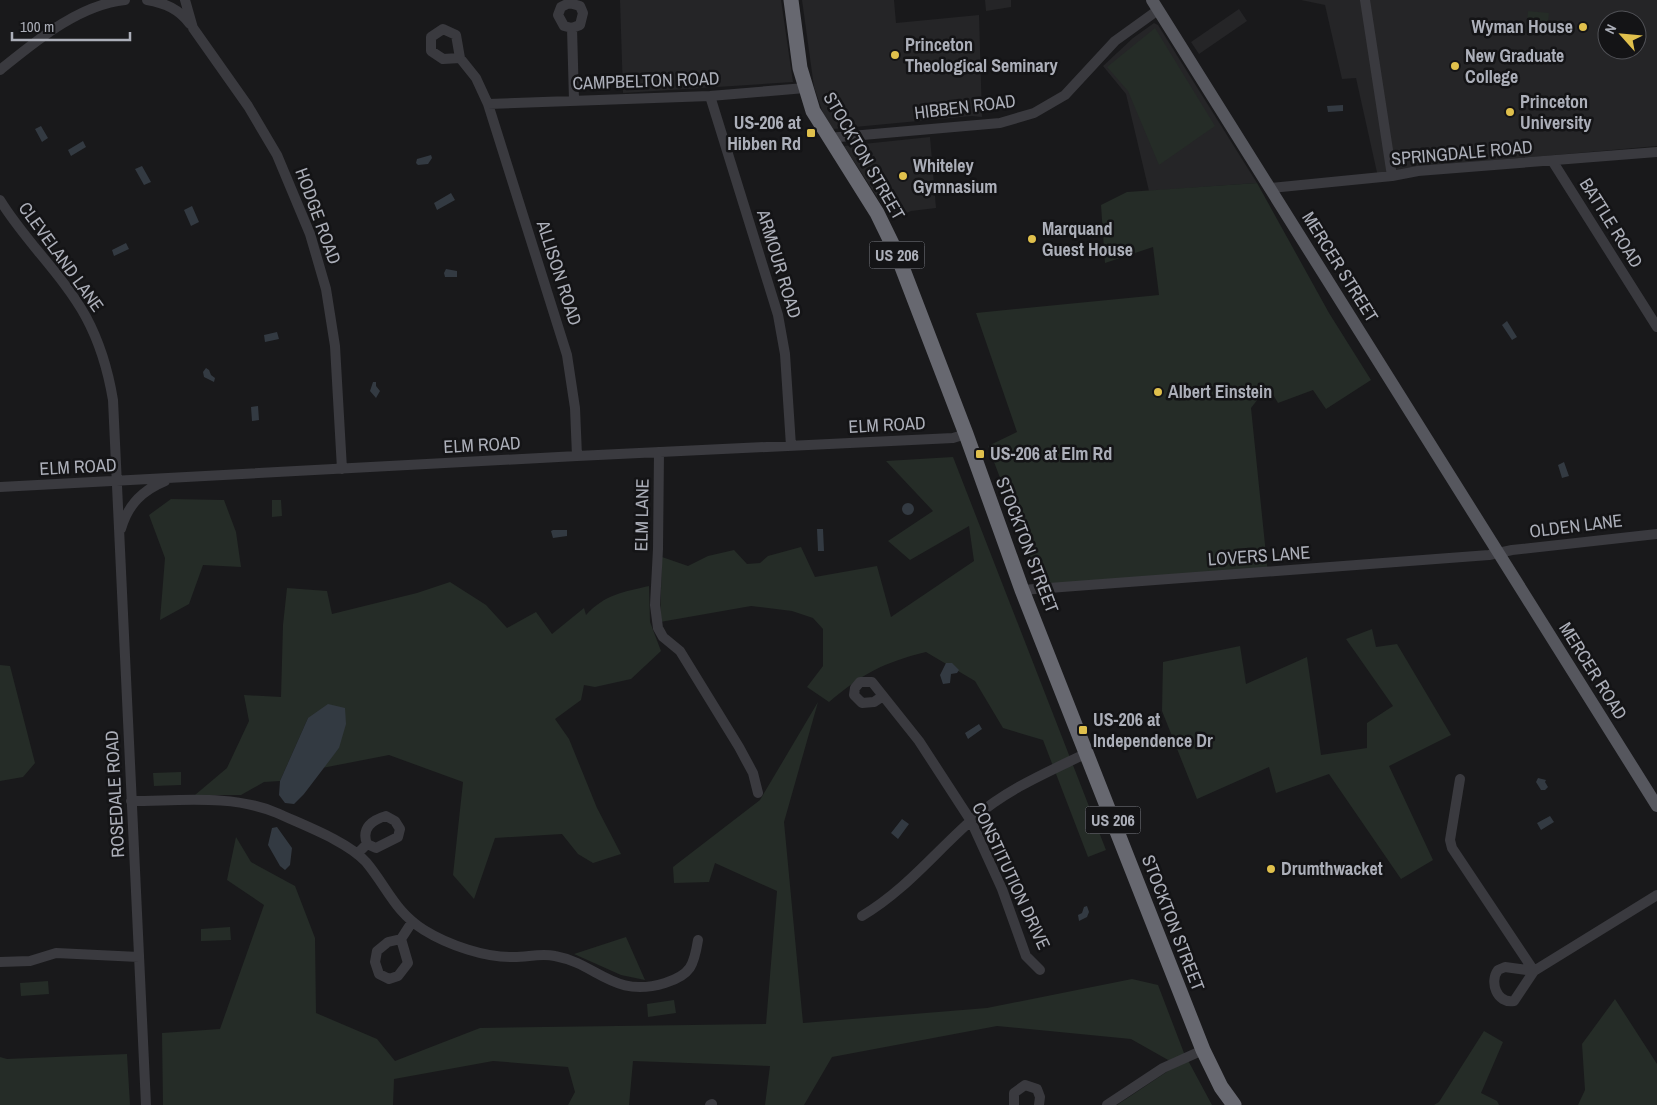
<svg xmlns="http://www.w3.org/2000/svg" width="1657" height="1105" font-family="'Archivo Narrow',sans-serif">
	<rect width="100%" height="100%" fill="#19191b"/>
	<path fill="#252527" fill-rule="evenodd" d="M620 0H781L793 82 623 93Z
		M802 0H894L896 23 979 15 982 117 972 116 833 129 823 113 814 87Z
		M985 0H1011V7L986 11Z
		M1301 0H1657V146L1420 167 1378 177 1356 78 1342 79 1325 5ZM1607 20H1637V50H1607Z
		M1239 9 1247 21 1199 54 1191 42Z
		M1154 23 1158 25 1257 183 1149 191 1126 94 1103 66 1133 38Z
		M930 137 936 208 911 211 892 220 844 146Z"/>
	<path fill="#252c27" d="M1528 11 1549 13 1547 34 1526 32Z
		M1155 28 1215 126 1159 165 1128 91 1107 67Z
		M1257 183 1329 313 1371 380 1326 409 1313 390 1278 403 1268 386 1251 408 1268 574 1042 589 988 446 1017 432 976 313 1159 295 1153 247 1105 263 1101 205 1127 192Z
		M953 457 1106 850 1088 857 1043 740 1003 728 975 681 926 652C882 663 864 673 829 702L807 687 823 666V629L813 618 792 611 751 606 660 622 662 557 688 566 708 556 734 550 747 564 760 563 768 556 801 547 815 577 877 566 891 617 974 561 969 526 910 560 888 541 933 511 886 461Z
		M171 499 224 500 236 532 241 567 203 565 189 604 160 620 165 558 149 515Z
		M272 500H281L282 516 272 517Z
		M450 582 486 605 507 628 536 612 552 634 584 608 586 615C604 595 623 592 649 586L650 622 661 651 631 679 595 687 584 685 581 700 555 719 569 739 597 808 621 854 593 863 578 854 562 834 495 838 474 899 453 875 463 782 389 755 322 768 339 748 308 718 280 781 264 782 241 795H195L227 768 249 721 244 695 281 697 283 625 287 588 327 591 332 614 417 593Z
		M1372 629 1376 647 1397 644 1451 735 1389 766 1433 860 1401 879 1329 774 1276 793 1269 767 1197 799 1162 711 1163 662 1240 646 1246 684 1307 657 1321 755 1367 748V723L1393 706 1346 639Z
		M0 665 10 666 35 763 23 777 0 781Z
		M818 702 784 822 803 1023 987 1008 1132 979 1158 985 1184 1053 1212 1105H1117L1177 1065 1131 1039 997 1026 832 1057 804 1105H765L770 1066 633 1061 629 1105H568L575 1092 568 1067 493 1061 394 1079 393 1105H163L162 1033 220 1029 264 905 227 880 236 837 251 862 295 886 315 938 316 1013 377 1039 395 1061 480 1028 766 1024 777 891 715 863 709 882 674 883 673 867 760 800Z
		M181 772V785L154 786 153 773Z
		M230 927 231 940 201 941V929Z
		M626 937 645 980 621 975 574 954Z
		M48 981 49 994 21 996 20 983Z
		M1615 999 1657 1064V1105H1578L1585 1090 1582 1044Z
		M674 1000 676 1013 648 1017 647 1004Z
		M1484 1031 1503 1042 1481 1093 1497 1101 1499 1105H1434L1439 1102Z
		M127 1054 130 1105H0V1057L7 1059Z"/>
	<path fill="#333a42" d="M1343 105V111L1328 112 1327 106Z
		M41 126 48 138 42 142 35 129Z
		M83 141 86 147 71 156 68 150Z
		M431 155 432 158 428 164 418 165 416 163 417 159Z
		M142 166 151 182 144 185 135 169Z
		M451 193 455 200 437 210 434 203Z
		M192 206 199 222 191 226 184 210Z
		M126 243 129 249 114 256 112 250Z
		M446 269 457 271V277H445L444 273Z
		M1507 321 1517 337 1512 340 1502 325Z
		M277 332 279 339 265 342 264 335Z
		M206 368 209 370 211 375 215 378 214 382 204 377 203 372Z
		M373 382H376V386L380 391 376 398 370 391Z
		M258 406 259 420 252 421 251 407Z
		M1564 462 1569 476 1562 478 1558 465Z
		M902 509a6 6 0 1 1 12 0a6 6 0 1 1-12 0Z
		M817 529H823L824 551H818Z
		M553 530H567V536L553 538 551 531Z
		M946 663H952L959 670 957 673 951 674 950 683 943 684 940 675Z
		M328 704 345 708 346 724 339 748 304 794 294 804 285 803 279 795 280 781 308 718Z
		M979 724 982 729 968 739 965 733Z
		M1538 778 1546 780 1545 782 1548 787 1545 790H1541L1536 782Z
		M1550 816 1554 822 1541 830 1537 823Z
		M902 819 909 824 898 839 891 833Z
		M277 827 292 848 290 865 285 870 280 866 268 845 272 828Z
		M1087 906 1089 912 1087 917 1079 921 1078 915 1082 913 1084 907Z"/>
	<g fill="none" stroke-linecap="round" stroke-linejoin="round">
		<path stroke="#3a3a3f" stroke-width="10" d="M147 0C165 3 179 9 190 24
			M185 0 193 28 248 106 277 155 310 234 326 289 335 346 342 469
			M1365 0 1392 176
			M572 28 564 26 558 15 561 7 569 3 580 6 583 13 580 25 572 28 574 100
			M443 29 456 35 460 58 443 59 431 51V37Z
			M460 58 476 78 488 104 567 355 575 408 577 456
			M0 70C36 41 78 5 125 0
			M710 96 778 315 785 354 791 446
			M488 104 710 96 805 88
			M828 138 1000 123 1034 113 1065 95 1115 41 1158 10
			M1553 162 1657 327
			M1271 188 1392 176 1418 171 1657 152
			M0 200C25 241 63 275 86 317 100 343 108 370 113 400L146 1105
			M659 452 658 549 655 605 658 628 663 637 680 651 739 747 753 773 758 793
			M0 487 577 456 953 438 966 434
			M121 529C128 504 143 490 165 481
			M1022 590 1489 555 1512 550 1657 534
			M883 696 874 702 862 703 854 695 855 688 860 682H872L919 741 971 821 1002 889 1026 956 1040 970
			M1460 779 1450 840 1452 848 1534 971
			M131 801C179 801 233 794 277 813 303 825 347 841 366 862 387 887 395 912 424 930 448 945 486 958 514 957 528 957 541 953 555 956 598 964 613 999 665 983 691 975 694 965 698 940
			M357 854 367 844C361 828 372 820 386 816L395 821 400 829 398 837 376 848 367 844
			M862 916C907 889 935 852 974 818 1007 789 1048 772 1087 753
			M401 939 408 963 398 976 389 979 379 974 375 962 377 951 388 942 401 939 412 922
			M0 962 30 961 56 953 139 957
			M1534 971 1505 967 1498 970C1489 982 1497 1004 1514 1001L1534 971 1657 895
			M710 1105 712 1104
			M1014 1105V1093L1025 1085 1037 1089 1040 1097 1039 1105
			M1107 1105 1163 1068 1203 1050"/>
		<path stroke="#56575e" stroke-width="12" d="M1152 0 1657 806"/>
		<path stroke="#676870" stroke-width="15" d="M791 0 800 68 813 111 877 213 897 254 966 434 1022 590 1203 1050 1221 1087 1234 1105"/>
	</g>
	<g fill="#e0c04c" stroke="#141416" stroke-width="2">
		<circle cx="1583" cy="27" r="5"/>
		<circle cx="895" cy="55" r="5"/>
		<circle cx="1455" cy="66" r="5"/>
		<circle cx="1510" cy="112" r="5"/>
		<rect x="806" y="128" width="10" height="10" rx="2.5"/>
		<circle cx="903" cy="176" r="5"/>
		<circle cx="1032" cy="239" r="5"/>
		<circle cx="1158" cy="392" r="5"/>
		<rect x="975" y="449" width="10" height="10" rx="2.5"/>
		<rect x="1078" y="725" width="10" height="10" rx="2.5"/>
		<circle cx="1271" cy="869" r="5"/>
	</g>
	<g text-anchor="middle" stroke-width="5" stroke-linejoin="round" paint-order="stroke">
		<g fill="#141416" stroke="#7e8088" stroke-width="1">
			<rect x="869.5" y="241.5" width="55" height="27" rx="4"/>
			<rect x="1085.5" y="806.5" width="55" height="27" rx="4"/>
		</g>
		<g font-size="16" font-weight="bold" fill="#acafb9">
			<text x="897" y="261">US 206</text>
			<text x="1113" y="826">US 206</text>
		</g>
		<g font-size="18" font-weight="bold" fill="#acafb9" stroke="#141416" text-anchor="start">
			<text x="1573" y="33" text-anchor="end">Wyman House</text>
			<text x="905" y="51">Princeton<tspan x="905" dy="21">Theological Seminary</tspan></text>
			<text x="1465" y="62">New Graduate<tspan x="1465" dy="21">College</tspan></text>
			<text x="1520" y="108">Princeton<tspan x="1520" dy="21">University</tspan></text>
			<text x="801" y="129" text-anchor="end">US-206 at<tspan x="801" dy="21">Hibben Rd</tspan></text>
			<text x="913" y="172">Whiteley<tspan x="913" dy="21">Gymnasium</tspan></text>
			<text x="1042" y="235">Marquand<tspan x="1042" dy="21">Guest House</tspan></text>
			<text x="1168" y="398">Albert Einstein</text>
			<text x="990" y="460">US-206 at Elm Rd</text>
			<text x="1093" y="726">US-206 at<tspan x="1093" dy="21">Independence Dr</tspan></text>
			<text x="1281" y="875">Drumthwacket</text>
		</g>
		<g font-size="18" fill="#acafb9" stroke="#141416">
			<text transform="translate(646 81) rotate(-2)" y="6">CAMPBELTON ROAD</text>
			<text transform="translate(965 107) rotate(-7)" y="6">HIBBEN ROAD</text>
			<text transform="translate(1462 153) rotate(-5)" y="6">SPRINGDALE ROAD</text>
			<text transform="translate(864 156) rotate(60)" y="6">STOCKTON STREET</text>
			<text transform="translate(318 216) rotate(70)" y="6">HODGE ROAD</text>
			<text transform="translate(1611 223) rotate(58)" y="6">BATTLE ROAD</text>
			<text transform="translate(61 257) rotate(54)" y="6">CLEVELAND LANE</text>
			<text transform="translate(779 264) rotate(73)" y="6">ARMOUR ROAD</text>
			<text transform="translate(1340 267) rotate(58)" y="6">MERCER STREET</text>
			<text transform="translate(559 273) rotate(72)" y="6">ALLISON ROAD</text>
			<text transform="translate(887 425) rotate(-3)" y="6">ELM ROAD</text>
			<text transform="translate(482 445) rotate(-3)" y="6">ELM ROAD</text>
			<text transform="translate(78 467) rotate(-3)" y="6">ELM ROAD</text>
			<text transform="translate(642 515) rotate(-89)" y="6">ELM LANE</text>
			<text transform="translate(1576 526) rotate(-7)" y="6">OLDEN LANE</text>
			<text transform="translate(1027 545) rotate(69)" y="6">STOCKTON STREET</text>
			<text transform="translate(1259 556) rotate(-4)" y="6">LOVERS LANE</text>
			<text transform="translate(1593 671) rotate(58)" y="6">MERCER ROAD</text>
			<text transform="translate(115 794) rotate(-93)" y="6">ROSEDALE ROAD</text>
			<text transform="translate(1011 876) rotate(65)" y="6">CONSTITUTION DRIVE</text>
			<text transform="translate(1173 923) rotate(69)" y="6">STOCKTON STREET</text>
		</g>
	</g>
	<g transform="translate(1622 35) rotate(297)"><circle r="24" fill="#141416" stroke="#515257"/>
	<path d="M0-4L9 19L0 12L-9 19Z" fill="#e0c04c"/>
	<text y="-8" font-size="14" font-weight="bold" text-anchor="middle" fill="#acafb9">N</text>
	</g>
	<path d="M12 32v8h118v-8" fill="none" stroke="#acafb9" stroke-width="2.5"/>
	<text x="20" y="32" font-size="15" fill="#acafb9" stroke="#141416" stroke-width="4" paint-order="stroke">100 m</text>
</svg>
